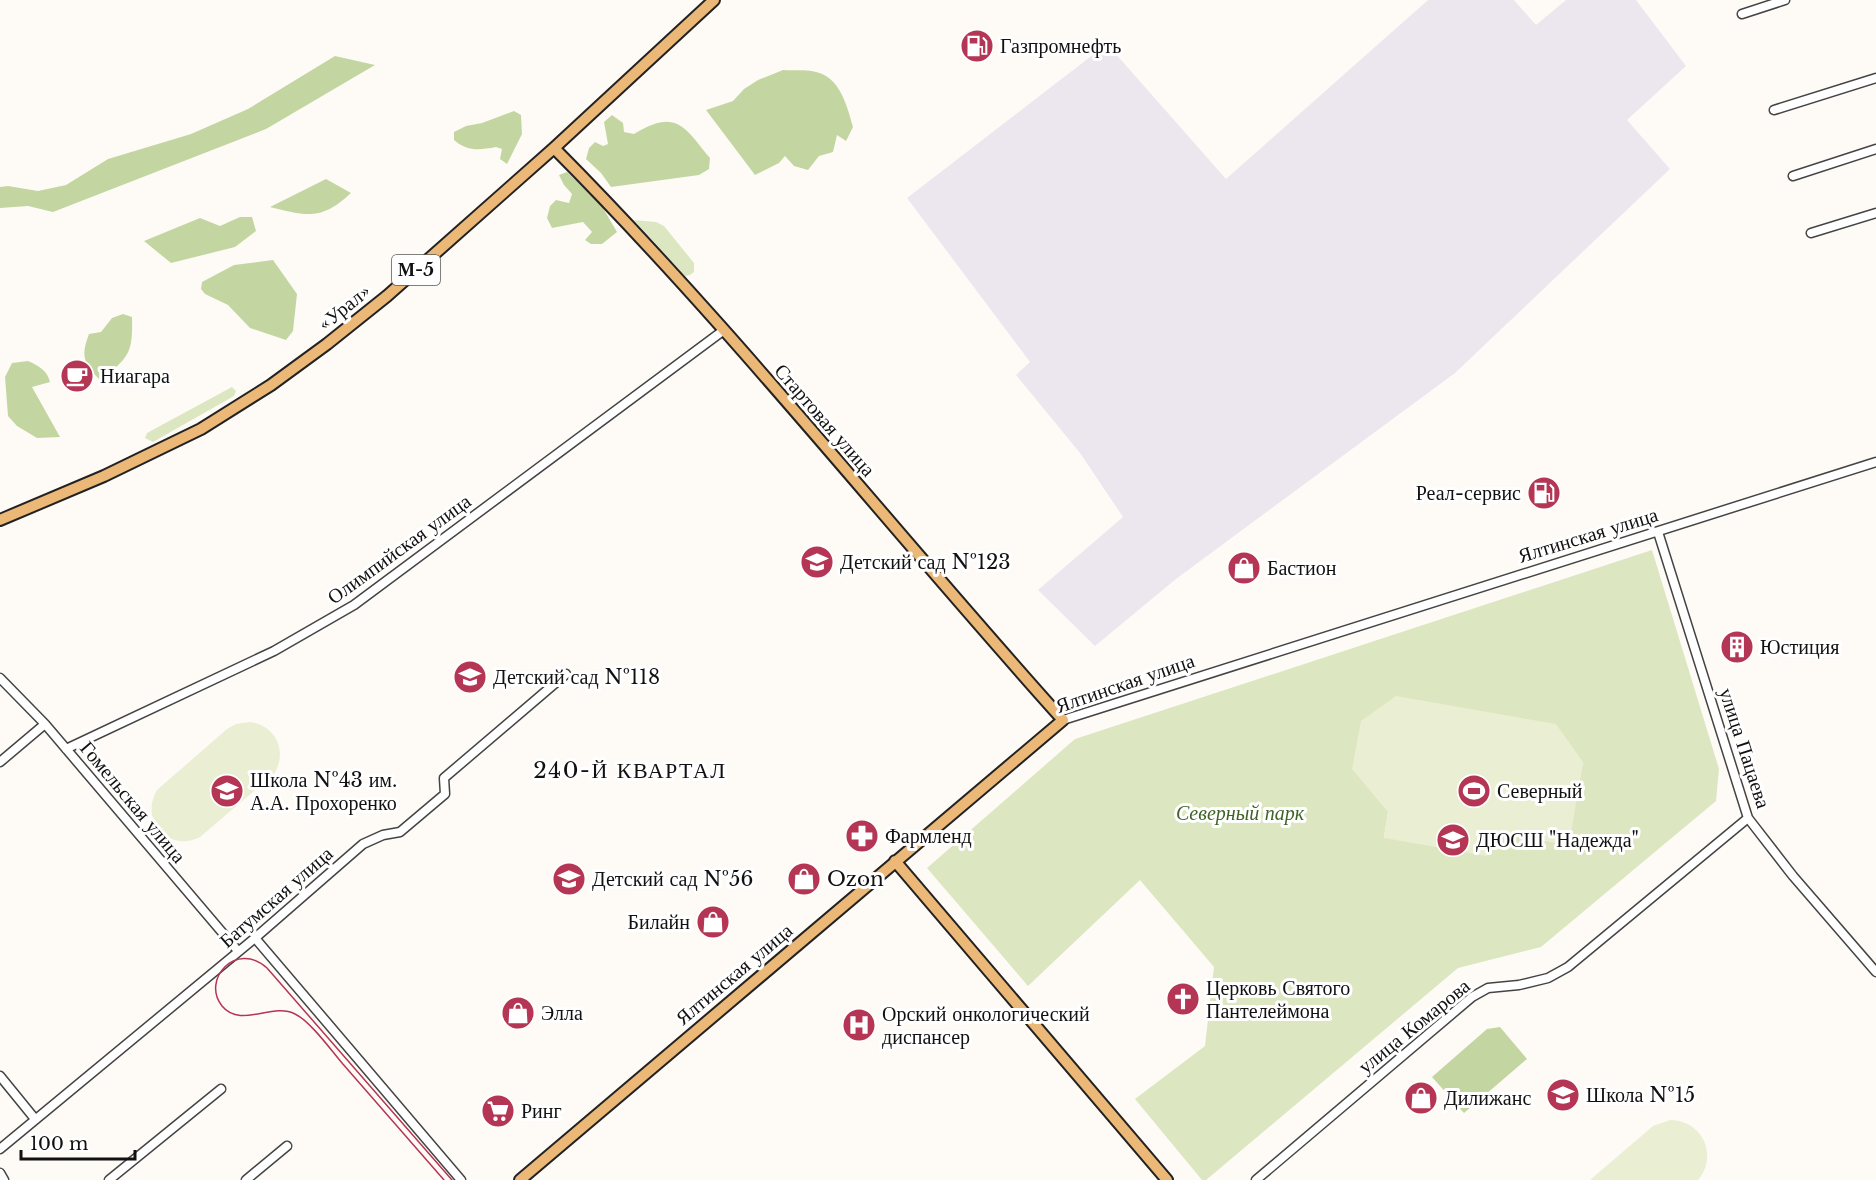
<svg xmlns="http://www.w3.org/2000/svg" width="1876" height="1180" font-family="'Libre Baskerville',serif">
	<rect width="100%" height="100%" fill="#fefbf6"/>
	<path fill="#ece7ee" d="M1428 0H1514L1536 25 1566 0H1636L1686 66 1627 120 1670 169 1455 373 1176 579 1095 646 1038 590 1123 517 1080 453 1016 375 1030 362 907 198 1107 44 1226 179Z"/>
	<path fill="#dce6c1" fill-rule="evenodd" d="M634 220 656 222 664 226 694 263V272L690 275 685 276Z
		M232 387 236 391 234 396 153 442 145 438 147 433Z
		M1652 550 1719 769 1716 801 1541 947 1458 968 1206 1180H1202L1135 1099 1205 1046 1214 967 1140 880 1028 986 927 868 1075 739ZM1583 762 1568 845 1495 831 1487 855 1384 837 1388 812Z"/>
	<path fill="#c3d6a2" d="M335 56 375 65 266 129 53 212 28 206 0 208V187L8 186 38 191 66 185 108 159 191 134 248 109Z
		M783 70C793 71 805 69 816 72 840 77 847 106 853 127L846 141 837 135 833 152 819 156 808 170 794 166 785 156 779 163 755 175 706 110 733 101 744 89 758 80Z
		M514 111 521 115 522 134 507 164 500 159 502 149 496 147C479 150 468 152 454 140V132L466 126 482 123Z
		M612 115 623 123 624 132 634 134C677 108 684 127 710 158L709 169 699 175 611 187 601 173 586 159 589 148 595 142 603 146 608 144 604 122Z
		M567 172 600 203 617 232 602 244H591L585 240 592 232 583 222 552 228 547 218 550 206 556 200 569 203 572 194 564 185 559 175Z
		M326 179 351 193C321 221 307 216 270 207Z
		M240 217H252L256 231 235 247 171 263 144 241 200 218 220 226Z
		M273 260 297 294 293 331 286 340 250 328 228 305 205 294 201 289 202 282 234 265Z
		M123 314 132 317C133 356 128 356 101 381 84 364 80 357 89 334L101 332 112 318Z
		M28 361C39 366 47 370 50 382L32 387 60 437 37 438 17 426 8 416 5 377 12 363Z
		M1500 1027 1527 1059 1464 1113 1432 1077 1487 1029Z"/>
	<path fill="#eaeed2" d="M1396 696 1556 724 1583 762 1569 845 1495 831 1487 856 1384 838 1388 812 1352 769 1361 721Z
		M250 722C276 725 288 752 274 774L200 837C169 853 139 820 157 790L227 729 236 724Z
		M1670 1120C1702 1120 1719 1155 1698 1180H1590L1653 1126Z"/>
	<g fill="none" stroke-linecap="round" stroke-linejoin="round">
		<defs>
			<path id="minor" d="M1742 14 1785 0
				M1774 110 1876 78
				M1793 176 1876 149
				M1811 233 1876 213
				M1658 532 1748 818 1793 876 1876 972
				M0 678 45 724 238 951
				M1063 720 1876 462
				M66 749 274 651 354 605 724 330
				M0 762 45 724
				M255 938 461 1180
				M0 1076 35 1119
				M0 1149 255 938 363 844 383 835 400 832 445 794 444 778 566 674
				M0 1173 4 1180
				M109 1180 221 1089
				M246 1180 287 1146
				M1256 1180 1472 997 1488 988 1519 985 1548 978 1568 967 1748 818"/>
			<path id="major" d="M0 520 104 476 201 429 271 385 327 344 387 296 554 148 714 0
				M895 861 1167 1180
				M520 1180 1063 720C892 530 734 329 554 148"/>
		</defs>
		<use href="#minor" stroke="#444" stroke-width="11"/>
		<use href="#major" stroke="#222" stroke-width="14"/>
		<use href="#minor" stroke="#fff" stroke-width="8"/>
		<use href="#major" stroke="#ebb878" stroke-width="10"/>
		<path stroke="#b43554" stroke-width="1.5" d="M444 1180C410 1141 376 1102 342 1063 331 1050 310 1021 295 1014 272 1002 241 1029 222 1006 201 980 236 940 267 968L452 1180"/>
	</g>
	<defs>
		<symbol id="fuel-disc" viewBox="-11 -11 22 22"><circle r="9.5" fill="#b43554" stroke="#fff"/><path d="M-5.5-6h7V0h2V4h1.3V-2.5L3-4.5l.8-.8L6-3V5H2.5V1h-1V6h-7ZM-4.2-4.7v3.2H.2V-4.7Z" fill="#fff"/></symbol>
		<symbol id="cafe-disc" viewBox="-11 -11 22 22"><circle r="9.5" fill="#b43554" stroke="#fff"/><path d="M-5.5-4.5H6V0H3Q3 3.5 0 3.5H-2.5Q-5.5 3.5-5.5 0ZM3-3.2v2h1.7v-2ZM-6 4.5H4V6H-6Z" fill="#fff"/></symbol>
		<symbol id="school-disc" viewBox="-11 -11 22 22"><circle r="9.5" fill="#b43554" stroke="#fff"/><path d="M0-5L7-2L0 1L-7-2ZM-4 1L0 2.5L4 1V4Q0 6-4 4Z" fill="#fff"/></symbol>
		<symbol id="shop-disc" viewBox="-11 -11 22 22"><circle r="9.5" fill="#b43554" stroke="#fff"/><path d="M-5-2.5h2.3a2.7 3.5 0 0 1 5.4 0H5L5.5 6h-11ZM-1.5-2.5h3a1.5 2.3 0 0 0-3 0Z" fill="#fff"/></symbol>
		<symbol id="building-disc" viewBox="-11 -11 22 22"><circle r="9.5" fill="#b43554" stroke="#fff"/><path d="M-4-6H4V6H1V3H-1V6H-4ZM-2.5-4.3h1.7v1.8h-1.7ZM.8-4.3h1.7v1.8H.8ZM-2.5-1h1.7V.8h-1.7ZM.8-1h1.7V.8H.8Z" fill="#fff"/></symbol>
		<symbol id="stadium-disc" viewBox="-11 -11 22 22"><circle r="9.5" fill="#b43554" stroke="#fff"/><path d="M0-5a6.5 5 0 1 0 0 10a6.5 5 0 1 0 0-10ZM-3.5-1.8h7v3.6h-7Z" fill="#fff"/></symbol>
		<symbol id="pharmacy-disc" viewBox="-11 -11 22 22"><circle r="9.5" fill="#b43554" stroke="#fff"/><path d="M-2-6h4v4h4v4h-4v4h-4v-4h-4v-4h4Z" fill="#fff"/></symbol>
		<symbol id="church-disc" viewBox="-11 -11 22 22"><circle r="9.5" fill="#b43554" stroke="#fff"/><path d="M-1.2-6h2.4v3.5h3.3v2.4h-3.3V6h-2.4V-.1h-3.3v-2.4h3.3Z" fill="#fff"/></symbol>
		<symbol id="hospital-disc" viewBox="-11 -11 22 22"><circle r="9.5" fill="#b43554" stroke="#fff"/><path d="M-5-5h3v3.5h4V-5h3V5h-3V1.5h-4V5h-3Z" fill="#fff"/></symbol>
		<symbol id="supermarket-disc" viewBox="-11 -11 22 22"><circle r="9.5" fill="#b43554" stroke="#fff"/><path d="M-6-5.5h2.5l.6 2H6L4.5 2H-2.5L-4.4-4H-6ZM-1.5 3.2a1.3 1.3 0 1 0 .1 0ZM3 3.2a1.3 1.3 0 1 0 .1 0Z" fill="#fff"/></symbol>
	</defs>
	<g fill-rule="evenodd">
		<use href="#fuel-disc" x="958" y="27" width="38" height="38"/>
		<use href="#cafe-disc" x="58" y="357" width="38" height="38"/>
		<use href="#fuel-disc" x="1525" y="474" width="38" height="38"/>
		<use href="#school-disc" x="798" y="543" width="38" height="38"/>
		<use href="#shop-disc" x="1225" y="549" width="38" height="38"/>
		<use href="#building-disc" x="1718" y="628" width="38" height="38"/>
		<use href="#school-disc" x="451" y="658" width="38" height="38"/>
		<use href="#school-disc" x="208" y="772" width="38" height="38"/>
		<use href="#stadium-disc" x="1455" y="772" width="38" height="38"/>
		<use href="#pharmacy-disc" x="843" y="817" width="38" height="38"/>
		<use href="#school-disc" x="1434" y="821" width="38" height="38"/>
		<use href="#school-disc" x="550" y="860" width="38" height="38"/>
		<use href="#shop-disc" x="785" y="860" width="38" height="38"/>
		<use href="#shop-disc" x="694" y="903" width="38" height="38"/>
		<use href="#church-disc" x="1164" y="980" width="38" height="38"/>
		<use href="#shop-disc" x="499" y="994" width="38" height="38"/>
		<use href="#hospital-disc" x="840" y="1006" width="38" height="38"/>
		<use href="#school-disc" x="1544" y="1076" width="38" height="38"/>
		<use href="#shop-disc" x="1402" y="1079" width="38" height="38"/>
		<use href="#supermarket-disc" x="479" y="1092" width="38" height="38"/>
	</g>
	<g text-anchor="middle" stroke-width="6" stroke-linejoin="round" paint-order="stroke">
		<rect fill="#fff" stroke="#585858" stroke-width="1.5" x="392" y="255" width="48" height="30" rx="4.5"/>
		<g font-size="18" font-weight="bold" fill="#111">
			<text x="416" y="276">М-5</text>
		</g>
		<g font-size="20" fill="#111" stroke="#fff" text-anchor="start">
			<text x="1000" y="53">Газпромнефть</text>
			<text x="100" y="383">Ниагара</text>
			<text x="1521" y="500" text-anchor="end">Реал-сервис</text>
			<text x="840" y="569">Детский сад №123</text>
			<text x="1267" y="575">Бастион</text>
			<text x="1760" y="654">Юстиция</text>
			<text x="493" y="684">Детский сад №118</text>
			<text x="250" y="787">Школа №43 им.<tspan x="250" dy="23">А.А. Прохоренко</tspan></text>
			<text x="1497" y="798">Северный</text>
			<text x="885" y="843">Фармленд</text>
			<text x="1476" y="847">ДЮСШ "Надежда"</text>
			<text x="592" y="886">Детский сад №56</text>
			<text x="827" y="886">Ozon</text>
			<text x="690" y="929" text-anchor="end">Билайн</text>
			<text x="1206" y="995">Церковь Святого<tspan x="1206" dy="23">Пантелеймона</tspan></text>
			<text x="541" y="1020">Элла</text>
			<text x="882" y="1021">Орский онкологический<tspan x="882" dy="23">диспансер</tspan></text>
			<text x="1586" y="1102">Школа №15</text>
			<text x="1444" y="1105">Дилижанс</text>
			<text x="521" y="1118">Ринг</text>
		</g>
		<g font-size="20" fill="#111" stroke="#fff">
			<text transform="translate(344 307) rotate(-39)" y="7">«Урал»</text>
			<text transform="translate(825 420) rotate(49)" y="7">Стартовая улица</text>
			<text transform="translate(1588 535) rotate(-17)" y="7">Ялтинская улица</text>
			<text transform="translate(399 549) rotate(-36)" y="7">Олимпийская улица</text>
			<text transform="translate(1125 683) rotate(-19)" y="7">Ялтинская улица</text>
			<text transform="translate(1745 748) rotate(72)" y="7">улица Пацаева</text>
			<text transform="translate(133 802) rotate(50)" y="7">Гомельская улица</text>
			<text transform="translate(276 897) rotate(-41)" y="7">Батумская улица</text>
			<text transform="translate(734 974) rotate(-40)" y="7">Ялтинская улица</text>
			<text transform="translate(1414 1026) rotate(-39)" y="7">улица Комарова</text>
		</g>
		<g font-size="20" font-style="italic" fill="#3f6326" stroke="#fff">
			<text x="1240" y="820">Северный парк</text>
		</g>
		<g font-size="22" letter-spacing="1.5" fill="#111" stroke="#fff">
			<text x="630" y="778">240-Й КВАРТАЛ</text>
		</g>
	</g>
	<path d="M21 1150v9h114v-9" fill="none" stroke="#111111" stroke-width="3"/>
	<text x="30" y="1150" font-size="18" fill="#111111" stroke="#ffffff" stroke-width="4.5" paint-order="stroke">100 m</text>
</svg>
